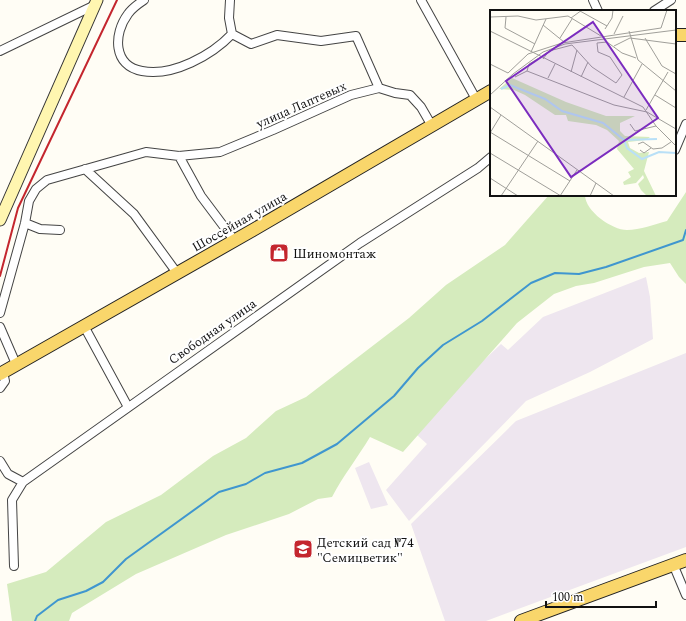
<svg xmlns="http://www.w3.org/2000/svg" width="686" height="621" font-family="Spectral,serif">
	<rect width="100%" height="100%" fill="#fffdf5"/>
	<path fill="#eee6ef" d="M646 277 650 297 653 339 590 372 526 401 409 521 386 490 427 444 417 435 459 384 501 344 508 350 543 317Z
		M686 353V547L486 621H445L411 524 516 421Z
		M369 462 388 505 371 509 355 468Z"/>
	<path fill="#d5ebbd" d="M686 192V284L679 277 670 263 644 267 594 283 576 286 554 294 517 323 403 452 370 437C358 457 343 476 332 497L318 499 289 514 226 535 136 574 72 613 69 621H12L7 584 46 572 106 522 161 495 213 456 246 438 276 411 306 397 409 318 446 285 505 245 549 195H585C585 211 612 230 627 230 640 230 655 224 667 221Z"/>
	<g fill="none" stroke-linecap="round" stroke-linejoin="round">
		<path stroke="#3f96cf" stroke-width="2" d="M35 621 37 616 58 600 86 591 103 582 126 559 219 492 246 484 265 473 302 463 337 444 394 396 418 368 443 345 482 321 531 283 555 273 579 274 606 267 683 240 686 230"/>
		<defs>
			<path id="street" d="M144 0C138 4 132 8 128 14 113 34 113 66 142 71 173 77 212 55 232 34
				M421 0 476 99
				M593 0 598 11
				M654 11 671 0
				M0 51 95 5
				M379 88 395 93 410 95 421 107 432 126
				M675 150 686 124
				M179 156 201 196 234 240
				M85 169 134 214 177 273
				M25 223 40 229 60 230
				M0 313 25 223 29 201 36 189 47 180 146 152 179 156 220 152 273 130 351 95 379 88 356 36 321 41 277 35 251 44 232 34 229 18 230 0
				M84 326 128 407
				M0 327 16 364
				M0 388 5 381 3 372
				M0 461 8 474 23 482
				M673 564 686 595
				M14 566 12 500 23 482 360 243 478 168 491 157"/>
			<path id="secondary" d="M0 220 97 0"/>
			<path id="primary" d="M675 35H686
				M0 374 253 230 491 91
				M521 621 686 560"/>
		</defs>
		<use href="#street" stroke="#444" stroke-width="10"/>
		<use href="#secondary" stroke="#333" stroke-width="13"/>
		<use href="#primary" stroke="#222" stroke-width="14"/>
		<use href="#street" stroke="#fff" stroke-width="8"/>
		<use href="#secondary" stroke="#fff6b0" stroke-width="11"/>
		<use href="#primary" stroke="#f9d66b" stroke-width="12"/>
		<path stroke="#c4262e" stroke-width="2" d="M0 276 18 208 117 0"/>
	</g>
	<defs>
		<symbol id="shop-square" viewBox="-11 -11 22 22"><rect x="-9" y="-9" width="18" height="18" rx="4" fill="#c4262e" stroke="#fff"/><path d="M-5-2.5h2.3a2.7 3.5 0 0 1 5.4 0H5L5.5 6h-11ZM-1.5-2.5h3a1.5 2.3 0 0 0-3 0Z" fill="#fff"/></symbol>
		<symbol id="school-square" viewBox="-11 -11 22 22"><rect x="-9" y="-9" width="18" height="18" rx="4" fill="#c4262e" stroke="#fff"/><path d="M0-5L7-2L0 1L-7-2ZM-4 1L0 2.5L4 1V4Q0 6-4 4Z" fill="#fff"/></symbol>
	</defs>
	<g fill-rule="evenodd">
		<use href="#shop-square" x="268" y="242" width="22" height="22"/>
		<use href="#school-square" x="292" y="538" width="22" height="22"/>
	</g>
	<g text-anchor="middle" stroke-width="4" stroke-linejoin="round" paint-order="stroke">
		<g font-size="13" fill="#111" stroke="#fff">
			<text transform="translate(301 104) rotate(-24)" y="5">улица Лаптевых</text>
			<text transform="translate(239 221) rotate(-30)" y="5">Шоссейная улица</text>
			<text transform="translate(212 331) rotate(-35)" y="5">Свободная улица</text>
		</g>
		<g font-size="13" fill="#111" stroke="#fff" text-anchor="start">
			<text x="293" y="258">Шиномонтаж</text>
			<text x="317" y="547">Детский сад №74<tspan x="317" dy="15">"Семицветик"</tspan></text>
		</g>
	</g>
	<g transform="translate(490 10)">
		<rect width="186" height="186" fill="#fffdf5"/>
		<path d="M22 68 76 92 116 106H145L130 113V121L135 126 160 127 156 130 138 132 140 138 149 143 159 142 154 161 166 186H157L151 180 148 174 154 168 153 165 146 173 134 175 133 172 141 167 138 162 144 159 127 139 129 131 117 120 106 115 78 111 76 105H65L35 85 24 80 9 79Z" fill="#d5ebbd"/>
		<path fill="none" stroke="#b9e0f7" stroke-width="2" d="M11 79 20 75 55 89 72 101 113 113 134 130 167 129M134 130 137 138 152 149 169 142 186 143"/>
		<path fill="none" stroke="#a09f9a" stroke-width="1" d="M90 1 117 16M0 7 28 6 46 10 78 6 111 26M16 7 15 18 45 34M81 8 92 0M53 15 74 32M115 19 122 8 123 0M0 21 153 97 166 116 186 136M139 21 148 50 186 81M124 24 133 6M70 28 82 9M155 28 172 56 186 64M124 36 140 28 186 34M41 42 56 9M53 49 59 41 82 35 102 57 126 73 132 65 120 47 108 42 107 33 117 32 132 43 146 48M0 54 18 63 38 44 72 33 171 18 177 0M37 61 39 54 51 47M81 62 87 40M25 67 37 61 124 95 157 102 186 119M91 67 98 52M58 68 65 54M0 85 23 64 53 42 75 34 186 20M165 85 186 98M134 87 152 54M0 97 124 186M156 100 178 62M140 114 145 121 166 116M0 122 80 171M0 123 11 105M148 134 153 132 163 139 172 138 181 132M150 140 154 143 161 138M0 143 71 186M0 168 28 186M11 186 48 131M70 186 87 160M100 186 106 173"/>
		<path fill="#7b2cbf" fill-opacity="0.15" stroke="#7b2cbf" stroke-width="2" d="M103 12 168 108 81 167 16 71Z"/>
		<rect width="186" height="186" fill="none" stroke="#111" stroke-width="2"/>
	</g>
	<path d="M546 601v6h110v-6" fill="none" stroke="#111111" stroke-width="2"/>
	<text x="552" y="601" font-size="12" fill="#111111" stroke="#ffffff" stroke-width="3" paint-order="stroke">100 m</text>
</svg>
